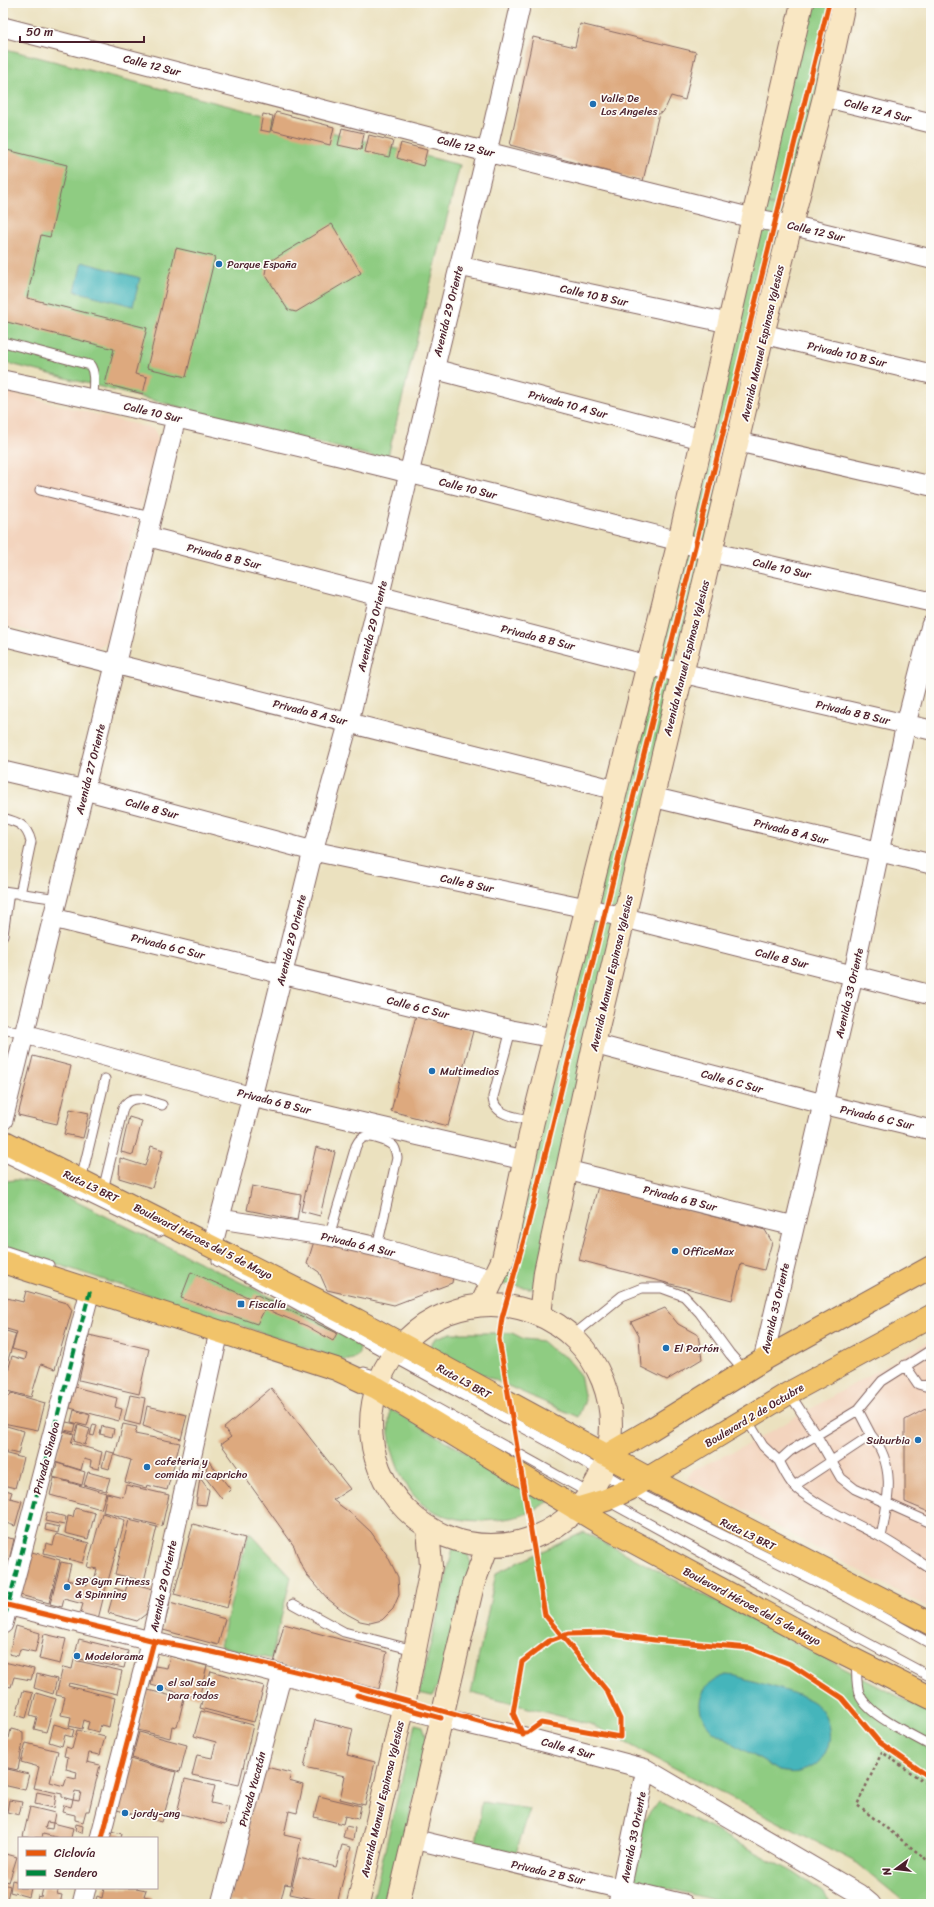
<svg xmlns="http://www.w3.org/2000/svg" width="934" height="1907" font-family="Sriracha,sans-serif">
	<rect width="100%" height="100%" fill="#fdfcf7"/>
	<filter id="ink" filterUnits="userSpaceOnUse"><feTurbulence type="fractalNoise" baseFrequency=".025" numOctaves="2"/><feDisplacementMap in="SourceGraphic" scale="8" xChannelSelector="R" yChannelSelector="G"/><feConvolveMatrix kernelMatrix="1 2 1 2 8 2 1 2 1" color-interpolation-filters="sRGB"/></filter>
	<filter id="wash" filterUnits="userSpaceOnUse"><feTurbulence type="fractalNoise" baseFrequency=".012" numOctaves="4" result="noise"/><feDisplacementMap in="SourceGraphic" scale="16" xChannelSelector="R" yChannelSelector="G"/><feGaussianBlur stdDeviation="0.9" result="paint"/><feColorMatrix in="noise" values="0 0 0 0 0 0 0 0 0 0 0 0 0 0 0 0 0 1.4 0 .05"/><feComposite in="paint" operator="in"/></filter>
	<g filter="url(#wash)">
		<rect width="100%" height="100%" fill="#ebe1bf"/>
		<path fill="#f3d4be" d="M3 391 154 429 158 438 106 642 97 648 3 625Z
			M931 1340V1609L687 1479 691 1471 747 1445Z"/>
		<path fill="#8fcc82" stroke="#6c7656" d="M809 3H838L790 208 765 203 788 212 620 911 592 904Z
			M6 49 460 165 387 460 3 362V62Z
			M588 916 617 924 536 1289 502 1284Z
			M15 1180 36 1182 350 1336C365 1346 361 1362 343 1360L12 1249 3 1241V1184L6 1181Z
			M451 1333H512L524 1339 542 1341 551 1349 566 1357 580 1374 585 1400 578 1417 427 1350 436 1338Z
			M390 1409 550 1501C542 1505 532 1512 523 1515 493 1524 442 1525 418 1500 402 1484 392 1456 389 1434 388 1426 390 1417 390 1409Z
			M249 1532 291 1577 271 1659 220 1646Z
			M584 1532 931 1714V1904H907L857 1863 590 1724 471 1693 496 1573Z
			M453 1548 467 1552 472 1566 448 1668 432 1696 419 1693Z
			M415 1724 423 1726 428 1741 388 1904H372Z
			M659 1801 793 1872 823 1892 832 1904H730L631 1879 639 1827Z
			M482 1802 530 1809 516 1853 476 1844Z"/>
		<path fill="#45b5bb" stroke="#486a73" d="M82 262 140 278 133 306 75 291Z
			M727 1675 736 1676C754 1682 801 1693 814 1703 838 1722 834 1762 803 1771 795 1774 787 1772 779 1771L714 1732C691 1712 697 1683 727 1675Z"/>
		<g id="blocks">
			<path fill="#dda97e" d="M580 24 696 52 685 100 671 96 666 107 663 112 659 113 643 181 510 145 533 37 575 47Z
				M276 112 334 127 330 145 271 130Z
				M263 114 273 116 270 132 260 130Z
				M342 128 364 133 361 150 338 145Z
				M369 135 393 141 389 157 365 152Z
				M401 143 427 150 423 166 397 158Z
				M3 149 67 165 50 237 41 235 27 298 147 328 135 374 147 377 143 394 105 384 114 349 3 321Z
				M332 224 361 273 296 312 288 310 265 274 267 263Z
				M176 248 215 257 186 377 147 368Z
				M416 1016 473 1031 448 1126 391 1111Z
				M33 1056 71 1066 57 1124 18 1115Z
				M70 1109 89 1113 83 1138 64 1134Z
				M129 1117 142 1121 133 1155 121 1152Z
				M151 1146 163 1150 152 1188 119 1178 120 1158 145 1166Z
				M316 1147 335 1152 320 1216 301 1211Z
				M252 1186 301 1195 297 1220 247 1210Z
				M598 1186 765 1230 772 1242 764 1270 741 1264 732 1300 579 1260Z
				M315 1238 453 1276 452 1283 394 1305 327 1290 319 1272 307 1264Z
				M191 1272 252 1299 255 1294 337 1333 333 1341 307 1326 265 1309 257 1324 181 1298Z
				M26 1291 67 1303 72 1310 55 1369 41 1364 31 1397 3 1390 12 1356 25 1360 27 1353 12 1349 17 1332 3 1328V1297L23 1302Z
				M665 1308 678 1324 698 1335 702 1359 667 1380 641 1367 639 1336 631 1322Z
				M3 1330 16 1334 8 1360 3 1359Z
				M89 1335 149 1349 139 1394 79 1380Z
				M75 1387 117 1398 115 1407 122 1409 119 1421 70 1408Z
				M271 1388 350 1489 333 1500 353 1515 371 1532 387 1555 398 1577 399 1595 393 1609 382 1620 370 1623 360 1621 347 1614 328 1599 307 1575 300 1563 294 1546 221 1444 231 1437 224 1428Z
				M11 1393 45 1403 38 1430 3 1423V1394L10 1396Z
				M130 1395 145 1398 140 1425 124 1421Z
				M147 1406 187 1415 181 1439 143 1426Z
				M931 1406V1513L905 1502V1420Z
				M74 1410 90 1415 87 1426 71 1422Z
				M66 1422 76 1424 74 1432 64 1430Z
				M93 1424 97 1425 94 1436 90 1435Z
				M123 1424 137 1427 135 1434 180 1443 167 1490 147 1485 146 1488 125 1482 131 1460 115 1455Z
				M3 1425 24 1431 18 1454 3 1450Z
				M78 1425 90 1429 85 1445 74 1441Z
				M102 1426 114 1429 112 1437 100 1434Z
				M64 1431 74 1434 71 1443 102 1452 98 1469 90 1467 91 1461 84 1459 81 1470 55 1462Z
				M106 1451 114 1453 109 1469 102 1467Z
				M3 1453 23 1458 15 1488 3 1485Z
				M208 1460 231 1490 222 1499 205 1477Z
				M57 1463 85 1472 82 1485 53 1477Z
				M88 1472 110 1478 106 1491 84 1485Z
				M54 1478 106 1493 101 1509 50 1495Z
				M200 1478 209 1490 206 1505 196 1504Z
				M126 1485 169 1495 162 1526 103 1512 107 1493 123 1497Z
				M3 1489 12 1492 10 1498 22 1501 15 1526 3 1522Z
				M75 1508 95 1513 88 1539 65 1533 68 1516 73 1517Z
				M47 1512 66 1517 64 1525 45 1521Z
				M102 1513 125 1520 108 1581 95 1577 97 1569 87 1567Z
				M129 1520 157 1527 144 1581 115 1574Z
				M46 1524 59 1527 58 1533 45 1530Z
				M193 1524 245 1538 227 1608 174 1594Z
				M56 1534 89 1543 83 1563 44 1553 46 1543 53 1545Z
				M3 1537 14 1539 4 1581H3Z
				M32 1552 60 1560 49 1603 20 1595Z
				M61 1562 71 1564 67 1580 87 1585 88 1578 107 1583 98 1619 80 1614 83 1604 64 1599 62 1607 50 1604Z
				M128 1582 153 1589 146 1614 137 1621 108 1613 115 1588 125 1592Z
				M170 1603 225 1619 218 1645 163 1630Z
				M284 1624 387 1652 379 1689 274 1663Z
				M16 1626 40 1633 35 1652 20 1649 18 1656 9 1654Z
				M44 1634 66 1639 60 1664 39 1659Z
				M79 1639 128 1651 124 1668 74 1658Z
				M170 1656 207 1666 199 1698 151 1685 155 1666 167 1668Z
				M74 1660 122 1671 117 1694 69 1683 68 1686 115 1698 109 1727 101 1725 99 1732 87 1729 89 1722 84 1720 82 1729 69 1726 71 1717 61 1715 65 1697 56 1695 63 1667 72 1669Z
				M4 1662 34 1669 31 1680 14 1677 11 1687 3 1685Z
				M211 1671 264 1686 254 1722 200 1708Z
				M37 1674 57 1679 53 1694 34 1688Z
				M148 1690 184 1699 177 1727 172 1726 170 1738 138 1730Z
				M23 1691 33 1693 26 1718 16 1715Z
				M36 1693 56 1699 46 1732 34 1729 37 1717 30 1715Z
				M201 1711 253 1725 239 1785 192 1775 197 1755 212 1758 216 1742 194 1736Z
				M315 1720 353 1729 347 1755 375 1762 365 1805 340 1799 345 1776 304 1767Z
				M54 1724 74 1730 72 1737 65 1735 62 1746 49 1742Z
				M11 1729 23 1732V1742L18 1770 3 1767V1737L9 1738Z
				M77 1730 105 1737 100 1755 89 1753 87 1762 100 1765 89 1811H86L83 1822 75 1820V1815L62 1812 64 1805 71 1807 73 1800 79 1801 81 1792 75 1791 73 1800 62 1797V1794L34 1788 39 1767 21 1762 26 1743 58 1751 50 1782 64 1786 67 1777 76 1779 77 1772 66 1769 68 1757 64 1756 66 1747 72 1749Z
				M139 1732 187 1745 180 1772 132 1758Z
				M130 1759 176 1772 162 1822 117 1810Z
				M262 1766 291 1773 289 1781 303 1785 297 1813 289 1811 284 1835 301 1839 291 1885 285 1884 280 1904H248V1902L243 1901V1904L229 1901Z
				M3 1768 29 1774 25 1790 3 1785Z
				M185 1779 215 1786 211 1803 229 1807 225 1825 177 1813Z
				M37 1792 56 1796 54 1808 35 1804Z
				M319 1796 361 1806 358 1819 345 1816 343 1824 314 1817Z
				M9 1800 22 1802 19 1815 7 1812Z
				M30 1807 55 1813 53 1823 47 1822 45 1828 52 1829 53 1823 73 1828 71 1838H59L43 1834 42 1838 23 1837Z
				M76 1824 83 1826 82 1833 75 1831Z
				M346 1826 355 1828 353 1840 343 1837Z
				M111 1831 122 1834 121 1838H109Z
				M342 1845 351 1847 337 1904 290 1894 299 1858 336 1867Z
				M3 1853 17 1857 9 1882 3 1880Z
				M12 1880 19 1882V1888H31L29 1897 10 1892Z
				M3 1884 10 1886 6 1904H3Z
				M43 1888H59L57 1894 62 1895 60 1904H36L38 1896 41 1897Z
				M104 1888H136L146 1890 144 1896 152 1898 151 1904H95L97 1896 102 1898Z
				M305 1899 324 1903V1904H303Z"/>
		</g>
	</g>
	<g filter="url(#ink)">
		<use href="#blocks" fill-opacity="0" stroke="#82635f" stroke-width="1"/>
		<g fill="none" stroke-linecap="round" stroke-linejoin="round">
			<defs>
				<path id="service" d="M3 81V88
					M3 342 90 365C96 374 93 387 93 399
					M40 490 151 517
					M3 818C18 822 27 825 31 842L20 894
					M3 891 58 899
					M3 935 9 892
					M3 1029 25 1034
					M511 1030 493 1097C493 1116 518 1117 533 1121
					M3 1156 159 1232
					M81 1180 105 1079
					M103 1190 123 1108C131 1092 148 1101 162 1105
					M329 1236 356 1146C358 1142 360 1138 365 1137 372 1136 388 1141 393 1146 396 1149 396 1153 397 1158L377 1247
					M3 1250 49 1265
					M217 1261 562 1449 630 1489 847 1597 931 1644
					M571 1337 622 1296 642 1288H662L684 1296 700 1313 730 1354 745 1371
					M905 1365 918 1384 925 1386 931 1383
					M364 1372 381 1377 589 1493 606 1500 791 1602 931 1677
					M789 1393 817 1436 841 1478 855 1489 931 1523
					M858 1410 882 1381 931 1350
					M746 1418 763 1446 779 1461
					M871 1435 858 1410 790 1451 779 1461C784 1470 788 1480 795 1487 820 1508 851 1521 879 1536 897 1546 914 1558 931 1569
					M794 1486 871 1435C897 1466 888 1501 881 1537
					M293 1604 344 1632 414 1650
					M856 1662C857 1672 856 1684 859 1693 866 1715 911 1734 931 1746"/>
				<path id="minor" d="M3 27 487 152 752 218 791 225 931 259
					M824 97 931 123
					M459 266 728 323
					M763 334 931 374
					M434 369 701 439
					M3 380C230 427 454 484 679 541L711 552 931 602
					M739 442 931 486
					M146 536 647 665 931 730
					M3 636 616 790
					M3 771 85 790 313 851 586 908 931 995
					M652 797 931 864
					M53 918 511 1030 554 1038
					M25 1034 252 1097 524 1160
					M594 1044 823 1104 931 1130
					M3 1120 176 418
					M567 1170 794 1226
					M220 1219 329 1236 377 1247 494 1280
					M212 1247 252 1097 313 851 349 721 487 152 521 3
					M763 1360 853 976 906 724 931 625
					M3 1604 282 1674 441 1718 525 1737 646 1769 859 1894 871 1904
					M3 1624 90 1291
					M100 1838 151 1640 219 1332
					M413 1839 684 1904
					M82 1904 86 1888
					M221 1904 282 1674
					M618 1904 646 1769"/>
				<path id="secondary" d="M481 1305 503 1259 533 1121 679 541 802 3
					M371 1425a120 120 0 1 1 240 0a120 120 0 1 1-240 0Z
					M540 1315 545 1272 594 1044 763 334 824 97 844 3
					M358 1904 405 1700 428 1584 431 1566 428 1528
					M398 1904 473 1585 488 1545"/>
				<path id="primary" d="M3 1141 357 1320 648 1478 931 1624
					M3 1262 336 1369 377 1388 613 1531 821 1643 931 1698
					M607 1455 650 1430 763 1360 931 1267
					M576 1509 606 1500 630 1489 789 1393 931 1316"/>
			</defs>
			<use href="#service" stroke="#82635f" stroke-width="11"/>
			<use href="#minor" stroke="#82635f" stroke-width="21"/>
			<use href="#secondary" stroke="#82635f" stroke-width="24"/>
			<use href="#primary" stroke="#82635f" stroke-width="24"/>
			<path stroke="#82635f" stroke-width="2.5" stroke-dasharray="3 3" stroke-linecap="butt" d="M931 1787 882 1752 857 1805 931 1863"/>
			<use href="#service" stroke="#fff" stroke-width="9"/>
			<use href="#minor" stroke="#fff" stroke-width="19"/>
			<use href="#secondary" stroke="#f9e7c3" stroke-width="22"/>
			<use href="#primary" stroke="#f1c36a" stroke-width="22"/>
			<path stroke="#00873e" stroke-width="4" stroke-dasharray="8 4" stroke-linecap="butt" d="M3 1624 90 1291"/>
			<defs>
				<path id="cycleway" d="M3 1604 159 1642
					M357 1695 441 1718
					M523 1735 513 1713 522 1662 549 1641 568 1634 604 1633 654 1640 750 1648 790 1664 842 1698 879 1742 931 1778
					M102 1838 154 1641C278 1662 400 1700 522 1733H527L541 1723 620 1737V1719L607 1691 545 1615 499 1339 502 1318 527 1229 829 3"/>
			</defs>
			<use href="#cycleway" stroke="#fdfcf7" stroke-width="8"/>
			<use href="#cycleway" stroke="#e8590c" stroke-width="5"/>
		</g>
	</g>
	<g fill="#1f6fb2" stroke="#fdfcf7" stroke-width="1.5">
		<circle cx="593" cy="104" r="4"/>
		<circle cx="219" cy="264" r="4"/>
		<circle cx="432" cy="1071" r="4"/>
		<circle cx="675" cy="1251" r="4"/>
		<rect x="237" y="1300" width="8" height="8" rx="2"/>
		<circle cx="666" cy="1348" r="4"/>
		<circle cx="918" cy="1440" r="4"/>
		<circle cx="147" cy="1467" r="4"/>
		<circle cx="67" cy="1587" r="4"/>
		<circle cx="77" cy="1656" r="4"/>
		<circle cx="160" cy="1688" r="4"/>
		<circle cx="125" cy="1813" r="4"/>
	</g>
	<g text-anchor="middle" stroke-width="3.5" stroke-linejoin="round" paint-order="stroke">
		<g font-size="11" fill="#4a1f2b" stroke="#fdfcf7">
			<text transform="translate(152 65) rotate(14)" y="4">Calle 12 Sur</text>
			<text transform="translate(878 110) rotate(14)" y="4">Calle 12 A Sur</text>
			<text transform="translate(466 146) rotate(14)" y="4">Calle 12 Sur</text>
			<text transform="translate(816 231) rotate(13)" y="4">Calle 12 Sur</text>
			<text transform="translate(594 295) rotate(12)" y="4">Calle 10 B Sur</text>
			<text transform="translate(448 311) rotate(-76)" y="4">Avenida 29 Oriente</text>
			<text transform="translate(762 343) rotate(-77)" y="4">Avenida Manuel Espinosa Yglesias</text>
			<text transform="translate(847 354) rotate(13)" y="4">Privada 10 B Sur</text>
			<text transform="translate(568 404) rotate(15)" y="4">Privada 10 A Sur</text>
			<text transform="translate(153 412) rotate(13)" y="4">Calle 10 Sur</text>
			<text transform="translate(468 488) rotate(14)" y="4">Calle 10 Sur</text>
			<text transform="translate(224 556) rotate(14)" y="4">Privada 8 B Sur</text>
			<text transform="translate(782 568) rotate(13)" y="4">Calle 10 Sur</text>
			<text transform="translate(372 626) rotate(-76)" y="4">Avenida 29 Oriente</text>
			<text transform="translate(538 637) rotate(14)" y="4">Privada 8 B Sur</text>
			<text transform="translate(686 658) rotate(-76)" y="4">Avenida Manuel Espinosa Yglesias</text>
			<text transform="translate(310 712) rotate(14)" y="4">Privada 8 A Sur</text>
			<text transform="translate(853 712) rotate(13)" y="4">Privada 8 B Sur</text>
			<text transform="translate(90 769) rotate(-76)" y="4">Avenida 27 Oriente</text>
			<text transform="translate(152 808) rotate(15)" y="4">Calle 8 Sur</text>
			<text transform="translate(791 831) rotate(14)" y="4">Privada 8 A Sur</text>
			<text transform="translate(467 883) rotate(12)" y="4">Calle 8 Sur</text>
			<text transform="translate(291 940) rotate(-76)" y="4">Avenida 29 Oriente</text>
			<text transform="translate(168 946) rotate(14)" y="4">Privada 6 C Sur</text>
			<text transform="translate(782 958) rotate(14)" y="4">Calle 8 Sur</text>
			<text transform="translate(611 973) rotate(-77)" y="4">Avenida Manuel Espinosa Yglesias</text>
			<text transform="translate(849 993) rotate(-77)" y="4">Avenida 33 Oriente</text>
			<text transform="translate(418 1007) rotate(14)" y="4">Calle 6 C Sur</text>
			<text transform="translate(732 1081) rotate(15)" y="4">Calle 6 C Sur</text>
			<text transform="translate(274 1101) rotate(14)" y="4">Privada 6 B Sur</text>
			<text transform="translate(877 1117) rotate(13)" y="4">Privada 6 C Sur</text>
			<text transform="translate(91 1186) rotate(26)" y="4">Ruta L3 BRT</text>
			<text transform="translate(680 1198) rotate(14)" y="4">Privada 6 B Sur</text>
			<text transform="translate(203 1241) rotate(27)" y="4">Boulevard Héroes del 5 de Mayo</text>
			<text transform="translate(358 1244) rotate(13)" y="4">Privada 6 A Sur</text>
			<text transform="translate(775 1308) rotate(-77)" y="4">Avenida 33 Oriente</text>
			<text transform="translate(464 1381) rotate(29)" y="4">Ruta L3 BRT</text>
			<text transform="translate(754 1415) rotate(-31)" y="4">Boulevard 2 de Octubre</text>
			<text transform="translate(46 1458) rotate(-75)" y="4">Privada Sinaloa</text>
			<text transform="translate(748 1534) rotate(26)" y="4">Ruta L3 BRT</text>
			<text transform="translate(163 1586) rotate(-78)" y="4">Avenida 29 Oriente</text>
			<text transform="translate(752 1606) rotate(28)" y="4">Boulevard Héroes del 5 de Mayo</text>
			<text transform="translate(568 1748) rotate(15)" y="4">Calle 4 Sur</text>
			<text transform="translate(252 1789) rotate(-75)" y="4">Privada Yucatán</text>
			<text transform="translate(382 1799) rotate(-77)" y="4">Avenida Manuel Espinosa Yglesias</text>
			<text transform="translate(633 1837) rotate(-79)" y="4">Avenida 33 Oriente</text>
			<text transform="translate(548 1872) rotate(13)" y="4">Privada 2 B Sur</text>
		</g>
		<g font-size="11" fill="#4a1f2b" stroke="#fdfcf7" text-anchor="start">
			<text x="601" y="102">Valle De<tspan x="601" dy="13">Los Angeles</tspan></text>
			<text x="227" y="268">Parque España</text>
			<text x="440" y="1075">Multimedios</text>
			<text x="683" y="1255">OfficeMax</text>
			<text x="249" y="1308">Fiscalía</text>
			<text x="674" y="1352">El Portón</text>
			<text x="910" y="1444" text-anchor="end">Suburbia</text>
			<text x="155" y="1465">cafeteria y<tspan x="155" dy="13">comida mi capricho</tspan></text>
			<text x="75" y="1585">SP Gym Fitness<tspan x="75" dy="13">&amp; Spinning</tspan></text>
			<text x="85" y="1660">Modelorama</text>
			<text x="168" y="1686">el sol sale<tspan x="168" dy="13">para todos</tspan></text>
			<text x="133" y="1817">jordy-ang</text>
		</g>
	</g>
	<rect width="934" height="1907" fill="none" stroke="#fdfcf7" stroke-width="16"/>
	<rect x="18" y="1837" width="140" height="52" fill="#fdfcf7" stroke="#b5a4a5"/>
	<rect x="26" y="1850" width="20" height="6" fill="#e8590c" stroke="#b5a4a5"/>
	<text x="54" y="1857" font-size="12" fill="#4a1f2b">Ciclovía</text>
	<rect x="26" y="1870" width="20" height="6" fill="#00873e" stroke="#b5a4a5"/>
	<text x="54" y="1877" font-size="12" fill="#4a1f2b">Sendero</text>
	<g transform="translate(896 1869) rotate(255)" stroke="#fdfcf7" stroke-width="3" paint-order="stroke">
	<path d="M0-3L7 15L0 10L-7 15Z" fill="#4a1f2b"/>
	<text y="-6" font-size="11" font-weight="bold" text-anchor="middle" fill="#4a1f2b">N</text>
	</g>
	<path d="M20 36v6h124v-6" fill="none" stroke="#4a1f2b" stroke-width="2"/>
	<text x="26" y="36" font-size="12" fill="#4a1f2b" stroke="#fdfcf7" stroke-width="3" paint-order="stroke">50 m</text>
</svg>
